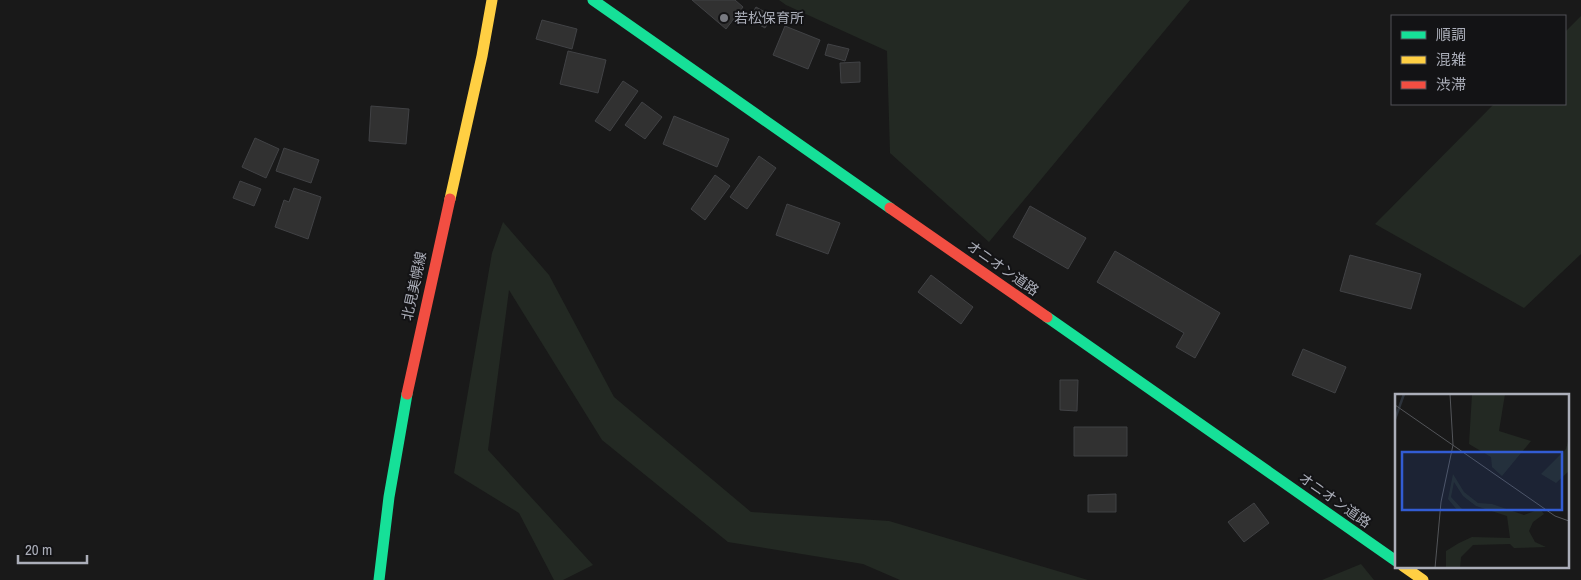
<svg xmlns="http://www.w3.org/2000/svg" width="1581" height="580" font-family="'Archivo Narrow','Noto Sans JP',sans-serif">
	<rect width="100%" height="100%" fill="#191919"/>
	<path fill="#232923" d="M779 0H1190L989 242 890 153 887 51 786 5Z
		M1581 16V254L1524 308 1375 224 1494 104H1565V32Z
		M503 222 549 275 614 397 751 512 889 521 1088 580H900L863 564 728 542 602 440 509 290 488 450 593 565 563 580H554L519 513 454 473 492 253Z
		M1361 564 1374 580H1322Z"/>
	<path fill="#313131" stroke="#414245" d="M692 0H735L743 7 726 29Z
		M756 7 772 16 765 28 749 19Z
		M542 20 577 29 572 49 536 39Z
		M785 26 820 40 808 69 773 55Z
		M828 44 849 49 845 61 825 55Z
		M568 51 606 60 598 93 560 84Z
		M860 62V82L841 83 840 63Z
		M623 81 638 91 610 131 595 121Z
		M642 102 662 117 645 139 625 125Z
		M371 106 409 109 406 144 369 141Z
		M674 116 729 139 717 167 663 144Z
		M255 138 279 149 266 178 242 167Z
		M284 148 319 160 311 183 276 171Z
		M759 156 776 168 747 209 730 197Z
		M715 175 730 186 705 220 691 209Z
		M240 181 261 189 254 206 233 198Z
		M294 188 321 197 308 239 275 227 284 200 289 202Z
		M787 204 840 223 828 254 776 235Z
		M1030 206 1086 238 1068 269 1013 237Z
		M1115 251 1220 313 1195 358 1176 347 1184 333 1097 282Z
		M1350 255 1421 274 1411 309 1340 291Z
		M931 275 973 307 961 324 918 292Z
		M1303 349 1346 367 1335 393 1292 375Z
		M1060 380H1078L1077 411 1060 410Z
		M1074 427H1127V456H1074Z
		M1116 494V512H1088V495Z
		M1254 503 1269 523 1244 542 1228 522Z"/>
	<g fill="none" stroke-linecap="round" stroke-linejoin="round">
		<path stroke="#16e098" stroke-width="11" d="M593 0 890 208
			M1047 317 1396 561
			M379 580 389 497 407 394"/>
		<path stroke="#ffcf43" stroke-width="11" d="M450 199 482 56 492 0
			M1403 566 1423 580"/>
		<path stroke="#f24e42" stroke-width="11" d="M890 208 1047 317
			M407 394 450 199"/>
	</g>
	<circle fill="#787a81" stroke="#131315" stroke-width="2" cx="724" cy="18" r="5"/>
	<g text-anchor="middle" stroke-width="4" stroke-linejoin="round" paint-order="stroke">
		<g font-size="14" fill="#abaeb9" stroke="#131315" text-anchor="start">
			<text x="734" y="23">若松保育所</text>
		</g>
		<g font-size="14" fill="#abaeb9" stroke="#131315">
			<text transform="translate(1003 268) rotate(35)" y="5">オニオン道路</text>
			<text transform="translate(414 286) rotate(-78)" y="5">北見美幌線</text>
			<text transform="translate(1335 500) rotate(35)" y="5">オニオン道路</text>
		</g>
	</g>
	<g transform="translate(1395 394)">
		<rect width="174" height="174" fill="#191919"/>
		<path d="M77 0H110L104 37 136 47 107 82 97 73 96 63 74 50ZM174 44V77L161 89 146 80 171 55ZM58 80 69 98 83 109 97 110 129 121 145 115 149 120 138 128 134 137 140 148 151 153 119 154 115 150 78 151 66 163 65 174H51V157L64 149 77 143 115 144 112 122 81 112 68 102 59 88 56 103 67 115 63 117 53 105Z" fill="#232923"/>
		<path fill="none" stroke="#2c323a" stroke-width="2.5" d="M0 25 9 0"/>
		<path fill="none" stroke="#535559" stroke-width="1" d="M0 11 160 122 174 127M40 174 46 108 58 51 55 0"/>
		<path fill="#325cd3" fill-opacity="0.15" stroke="#325cd3" stroke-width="2.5" d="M7 58H167V116H7Z"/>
		<rect width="174" height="174" fill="none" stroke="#abaeb9" stroke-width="2.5"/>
	</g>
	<rect x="1391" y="15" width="175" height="90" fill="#131315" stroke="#505157"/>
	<rect x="1401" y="31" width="25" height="8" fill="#16e098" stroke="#505157"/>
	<text x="1436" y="40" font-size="15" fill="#abaeb9">順調</text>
	<rect x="1401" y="56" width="25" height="8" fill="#ffcf43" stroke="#505157"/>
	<text x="1436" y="65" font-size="15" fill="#abaeb9">混雑</text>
	<rect x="1401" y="81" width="25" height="8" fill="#f24e42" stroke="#505157"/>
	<text x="1436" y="90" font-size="15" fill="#abaeb9">渋滞</text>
	<path d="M18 555v8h69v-8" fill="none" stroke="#abaeb9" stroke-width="2.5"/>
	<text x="25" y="555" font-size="15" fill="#abaeb9" stroke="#131315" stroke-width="4" paint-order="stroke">20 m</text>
</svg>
